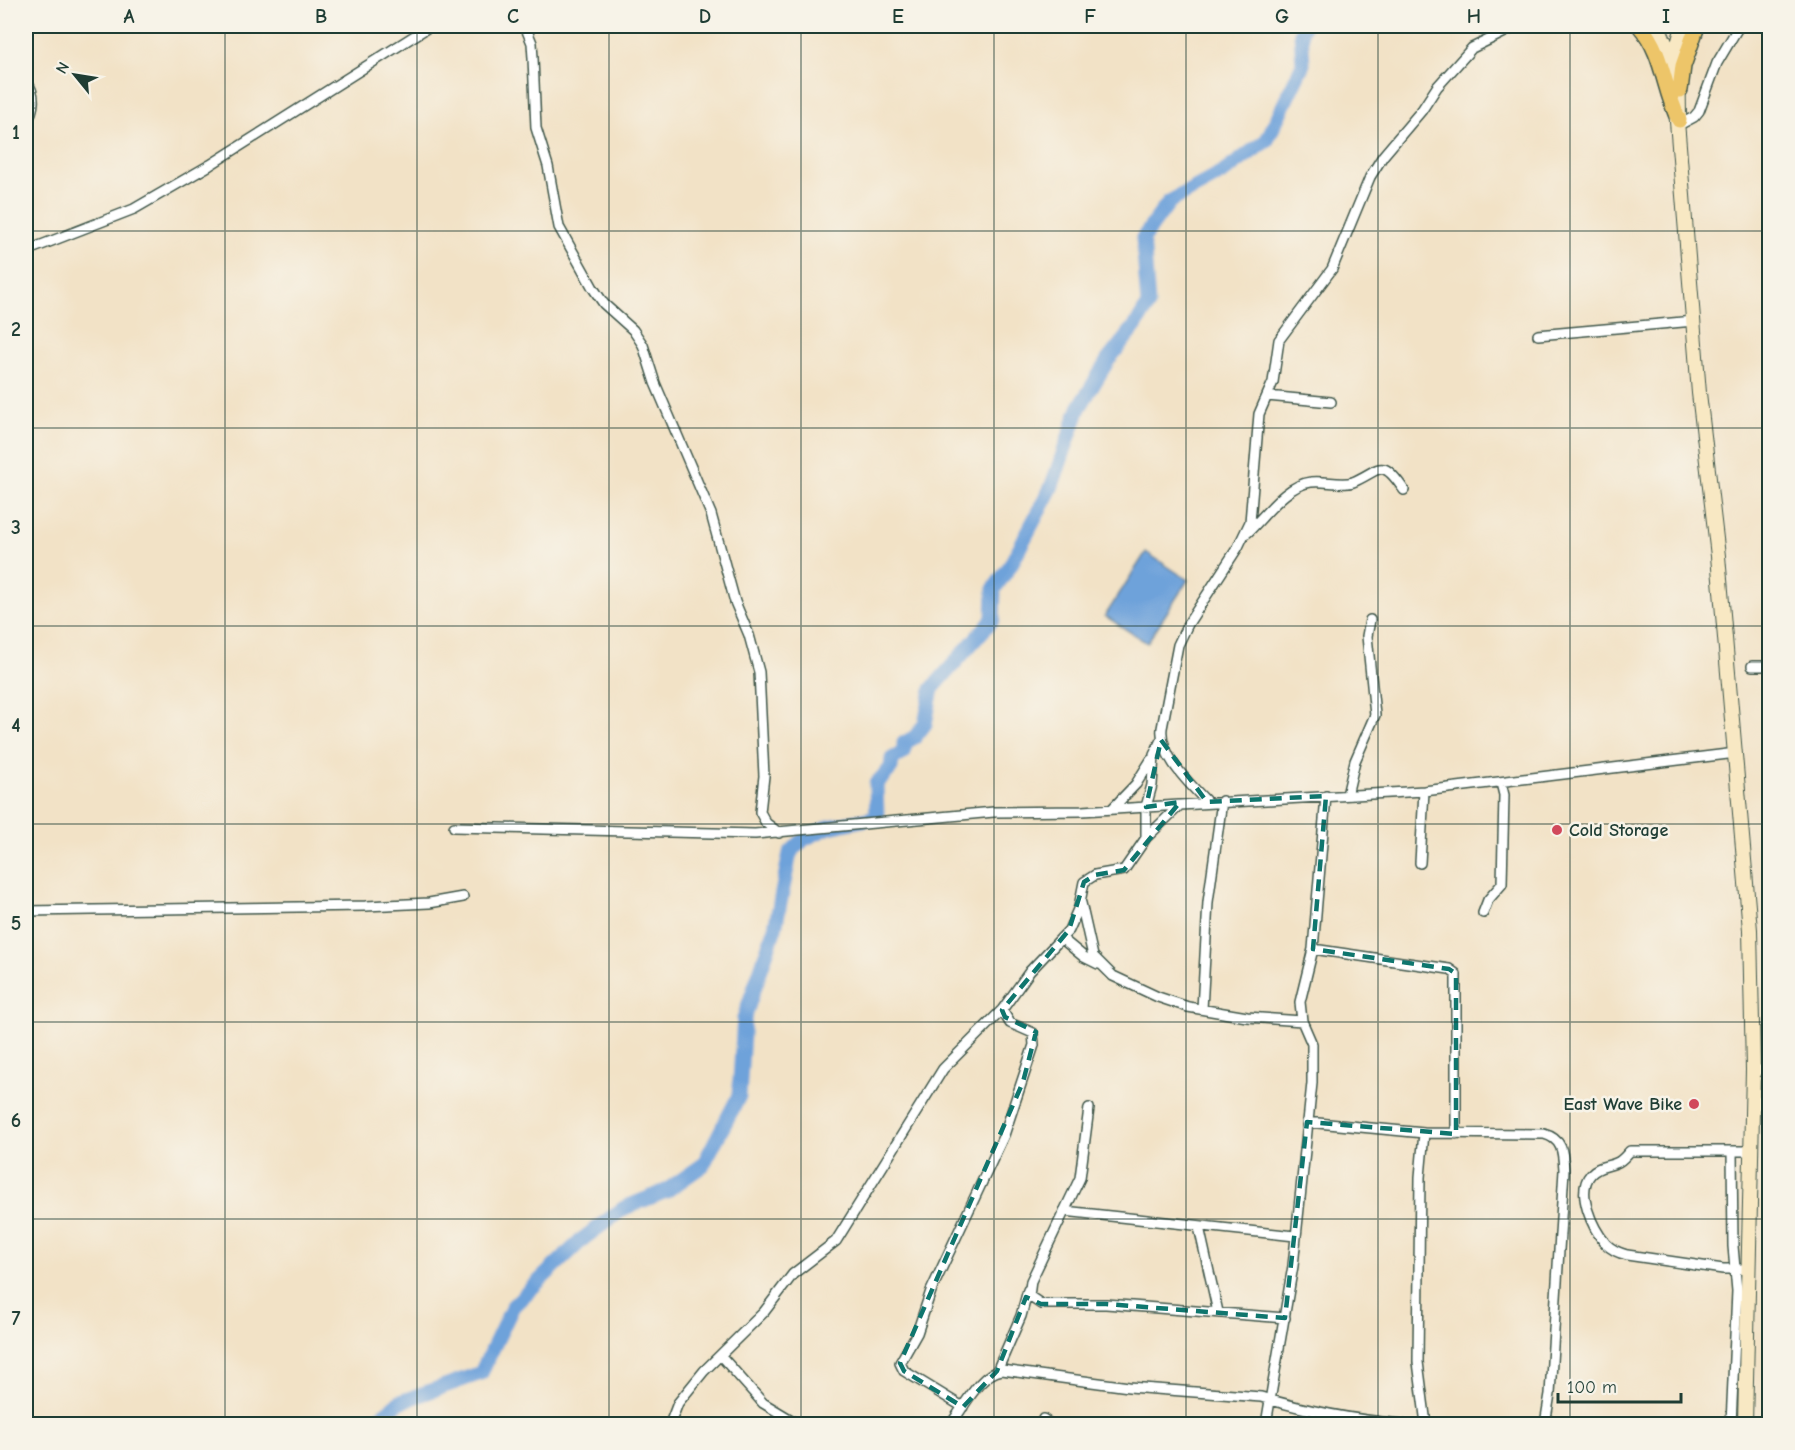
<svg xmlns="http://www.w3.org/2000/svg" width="1795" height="1450" font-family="'Comic Neue',sans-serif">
	<rect width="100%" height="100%" fill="#f7f3e8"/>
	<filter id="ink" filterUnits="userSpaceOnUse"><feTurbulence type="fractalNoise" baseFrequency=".0167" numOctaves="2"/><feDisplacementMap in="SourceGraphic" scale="12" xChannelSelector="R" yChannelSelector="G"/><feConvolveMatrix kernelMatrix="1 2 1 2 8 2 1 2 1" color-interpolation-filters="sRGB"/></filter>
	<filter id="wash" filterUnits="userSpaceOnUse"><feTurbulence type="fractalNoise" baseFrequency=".008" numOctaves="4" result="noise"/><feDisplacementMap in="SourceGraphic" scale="24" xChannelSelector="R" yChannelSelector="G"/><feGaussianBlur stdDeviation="1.35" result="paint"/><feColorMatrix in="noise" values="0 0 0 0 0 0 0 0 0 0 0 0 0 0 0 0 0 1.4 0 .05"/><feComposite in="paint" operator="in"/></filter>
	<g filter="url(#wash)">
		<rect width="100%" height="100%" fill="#f2e2c6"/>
		<path fill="#6ea2da" stroke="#467087" stroke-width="1.5" d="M1146 552 1188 580 1147 643 1105 616Z"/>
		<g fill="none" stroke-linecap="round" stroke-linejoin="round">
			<path stroke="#6ea2da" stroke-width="15" d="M370 1424 400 1402 481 1373 513 1306 584 1238 624 1208 666 1191 703 1165 739 1096 744 1018 775 928 790 853 804 839 829 827 877 817 876 784 891 768 892 759 904 752V743L915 737 925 724 932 689 993 619 994 589 1010 566 1051 488 1079 408 1108 360 1136 325 1148 305 1143 238 1169 202 1224 172 1267 140 1303 64 1301 32 1304 26"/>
		</g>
	</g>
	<g filter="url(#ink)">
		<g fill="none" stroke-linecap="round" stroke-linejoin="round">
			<defs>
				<path id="minor" d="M525 26 532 43 533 58 536 128 548 166 559 227 593 288 604 304 633 330 643 345 655 383 711 514 735 602 749 635 759 672 764 776 760 812 766 823 779 833
					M26 81C37 95 34 109 26 124
					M1679 125 1694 117 1699 111 1717 63 1739 26
					M26 251 134 209 210 165 430 26
					M1538 335 1694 321
					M1267 396 1331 402
					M1247 533C1265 516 1286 485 1311 482 1324 480 1341 486 1353 482 1381 470 1381 456 1404 490
					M1752 666H1770
					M1347 795 1355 761 1375 715 1367 636 1370 620
					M1207 802C1189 783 1159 755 1162 728L1178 645 1188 624 1238 547 1250 522 1259 414 1273 382 1279 340 1332 269 1370 177 1383 156 1422 110 1437 87 1472 48 1517 26
					M1112 809 1136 784 1151 760
					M454 827 755 834 994 812 1082 811 1180 805
					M1146 838V807L1152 785 1154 755 1161 740
					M1420 863 1424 791
					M1081 903 1093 956 1113 976 1158 997 1188 1007 1247 1017 1302 1021
					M26 911 366 906 429 903 463 897
					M1483 913 1488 900 1502 884 1504 795 1501 783
					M1061 938 1084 957 1098 964
					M1313 949 1449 969 1456 974V1134
					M1202 1009 1208 902 1222 801
					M1753 1070H1770
					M1752 1095 1770 1113
					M1089 1108 1080 1178 1031 1281 1029 1296 1041 1304H1106L1285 1318
					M1307 1122 1424 1133 1544 1134C1563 1139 1563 1153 1564 1170L1550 1394 1545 1424
					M1424 1133 1420 1177 1418 1362 1426 1424
					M1064 1211 1295 1236
					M1199 1227 1218 1312
					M1750 1269H1723L1627 1255C1619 1253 1612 1250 1606 1244 1593 1229 1575 1192 1591 1174 1598 1166 1607 1167 1616 1163 1622 1161 1626 1155 1630 1151H1752
					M721 1356 763 1403 798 1424
					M997 1371 1021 1316 1028 1290
					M963 1407 904 1371 900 1363 917 1333 931 1291 1004 1135 1034 1045 1033 1033 1010 1023 1002 1010
					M1043 1419 1050 1424
					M670 1424 678 1403 704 1371 764 1312 793 1274 836 1241 943 1069 1002 1010 1030 971 1069 930 1079 907 1084 882 1095 875 1124 870 1146 838 1180 805 1424 791 1736 753
					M951 1424C964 1407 980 1373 1002 1370L1129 1387 1261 1397C1307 1411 1354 1420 1402 1424
					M1266 1424 1293 1266 1312 1083V1044L1302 1021 1300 1002 1313 949 1326 796
					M1731 1424 1737 1291 1733 1246 1732 1151"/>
				<path id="secondary" d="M1658 26 1667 47 1673 90
					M1676 109 1699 393 1718 556 1750 930 1753 1070 1745 1424
					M1679 118 1678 44 1683 26"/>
				<path id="primary" d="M1640 26C1664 54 1663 88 1679 120
					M1680 90 1683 66 1697 26"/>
			</defs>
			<use href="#minor" stroke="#3f564a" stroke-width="12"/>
			<use href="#secondary" stroke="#3f564a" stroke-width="16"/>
			<use href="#primary" stroke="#3f564a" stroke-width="18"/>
			<use href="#minor" stroke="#fff" stroke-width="9"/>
			<use href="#secondary" stroke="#f8e8c3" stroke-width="14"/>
			<use href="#primary" stroke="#edc569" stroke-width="15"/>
		</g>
	</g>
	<path fill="none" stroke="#0f766e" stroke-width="4.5" stroke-dasharray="12 8" stroke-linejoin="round" d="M1161 740 1207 802 1326 796 1313 949 1449 969 1456 974V1134L1307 1122 1285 1318 1106 1304H1041L1026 1297 997 1371 963 1407 904 1371 900 1363 1023 1082 1036 1032 1005 1017 1002 1010 1069 930 1084 882 1095 875 1124 870 1180 802 1146 807Z"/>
	<path fill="none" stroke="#1f3d34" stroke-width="1.5" stroke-opacity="0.55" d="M225 26V1424M417 26V1424M609 26V1424M801 26V1424M994 26V1424M1186 26V1424M1378 26V1424M1570 26V1424M26 231H1770M26 428H1770M26 626H1770M26 824H1770M26 1022H1770M26 1219H1770"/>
	<g fill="#d1495b" stroke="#f7f3e8" stroke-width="2">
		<circle cx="1557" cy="830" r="6"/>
		<circle cx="1694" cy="1104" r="6"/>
	</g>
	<g text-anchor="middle" stroke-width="5" stroke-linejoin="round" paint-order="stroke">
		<g font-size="18" font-weight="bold" fill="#1f3d34" stroke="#f7f3e8" text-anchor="start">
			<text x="1569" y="836">Cold Storage</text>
			<text x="1682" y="1110" text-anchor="end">East Wave Bike</text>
		</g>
	</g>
	<rect width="1795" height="1450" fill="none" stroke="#f7f3e8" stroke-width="66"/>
	<g transform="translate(75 75) rotate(300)" stroke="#f7f3e8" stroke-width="4.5" paint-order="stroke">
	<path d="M0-4.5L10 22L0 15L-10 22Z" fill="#1f3d34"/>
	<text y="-9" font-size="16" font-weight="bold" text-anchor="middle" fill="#1f3d34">N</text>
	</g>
	<path d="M1558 1393v9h123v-9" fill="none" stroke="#1f3d34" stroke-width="3"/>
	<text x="1567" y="1393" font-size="18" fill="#1f3d34" stroke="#f7f3e8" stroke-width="4.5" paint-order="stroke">100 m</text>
	<rect x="33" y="33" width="1729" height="1384" fill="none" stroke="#1f3d34" stroke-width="2"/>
	<g font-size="20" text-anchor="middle" font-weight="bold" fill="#1f3d34">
		<text x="129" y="23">A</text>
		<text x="321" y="23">B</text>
		<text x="513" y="23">C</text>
		<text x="705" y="23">D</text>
		<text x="898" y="23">E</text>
		<text x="1090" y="23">F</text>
		<text x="1282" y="23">G</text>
		<text x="1474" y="23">H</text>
		<text x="1666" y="23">I</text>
		<text x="16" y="139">1</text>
		<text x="16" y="336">2</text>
		<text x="16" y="534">3</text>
		<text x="16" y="732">4</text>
		<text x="16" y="930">5</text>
		<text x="16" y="1127">6</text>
		<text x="16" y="1325">7</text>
	</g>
</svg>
